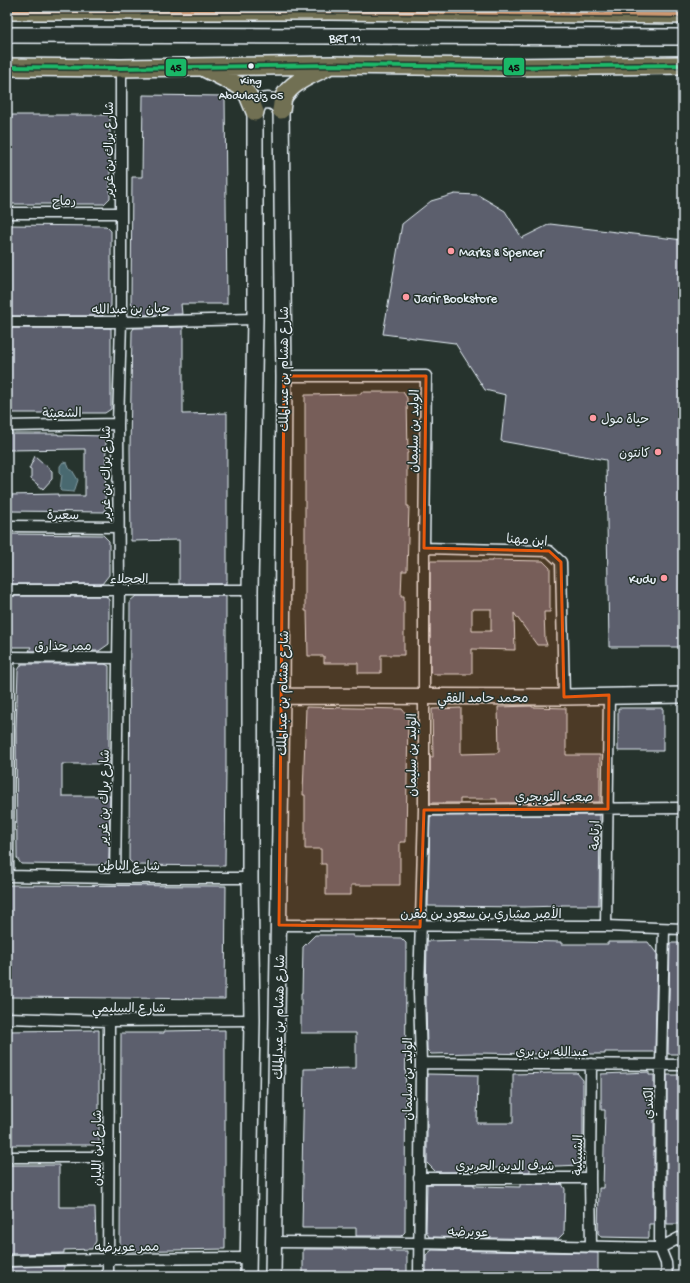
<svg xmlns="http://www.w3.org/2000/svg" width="690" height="1283" font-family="'Gochi Hand','Playpen Sans Arabic',sans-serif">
	<rect width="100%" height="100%" fill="#26332d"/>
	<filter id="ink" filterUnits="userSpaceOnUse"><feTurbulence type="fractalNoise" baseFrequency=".025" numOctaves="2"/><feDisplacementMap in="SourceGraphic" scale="8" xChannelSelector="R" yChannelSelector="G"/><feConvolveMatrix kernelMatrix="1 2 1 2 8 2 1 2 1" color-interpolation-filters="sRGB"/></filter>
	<g filter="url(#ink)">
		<path fill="#48696f" stroke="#889fa6" d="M63 462 67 463 70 470H72L78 480 74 492 61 491 60 490 62 474 60 472V466Z"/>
		<path fill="#5b5f6d" stroke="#e8f1f8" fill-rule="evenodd" d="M143 95 225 96 227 304H181L182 314 142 315 131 303 132 177H142Z
			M7 115H110V198L104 204H7Z
			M455 194 478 195 505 211 522 238 550 224 683 240V647H609L606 460 501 441 506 395 485 390 455 343 383 334 402 224 431 201Z
			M7 225 106 226 111 231V306L102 316H7Z
			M183 327V414L227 413V581H226V584H179V540L131 541 130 448 132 331 134 328Z
			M7 328H111V409L105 413H7Z
			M361 392H403L407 398 408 453H407V506H409L407 571H402L401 596H404V655H381V673H358V663H324V656H308L307 611H305V395L361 394Z
			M7 434H58V435L106 436 105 512 7 511V495L58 494V496H85V449L7 450Z
			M35 456 52 471V479L43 489 31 479V470L29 469Z
			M7 534 103 535 109 541V575L102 584H7Z
			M492 560 543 561 550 568V612H544L545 639 547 645H537L514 613 515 650 472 649V674H433L430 671V561H492ZM472 609H491V631H472Z
			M7 596H106L109 600V644L99 651H29L31 647H7Z
			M136 596H226V768L225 866 134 865 129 860 130 601Z
			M22 664H105L109 666V764H62V796H110L109 861 103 865 21 864 17 858 16 729 18 670Z
			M532 706V707L566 708V755H600V802L497 803V799H460V803H430V757H433L432 709 461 708V754L497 753V752H499L498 707Z
			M306 707 402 709 408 716 406 842H400V885H351V895H326V864H321V849H305V795H303Z
			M618 708H663V751H618Z
			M600 815 599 905H561V906L524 907 428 906 430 816Z
			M7 885 226 886 225 999 10 997V992H7Z
			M315 935H353V937L401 938 406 943 405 1232 401 1236H356V1228H302L303 1174H302L304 1069 356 1068V1033H301V993H302L303 947Z
			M472 940 561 942V944H608V942H648L657 954 655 1052H605V1054H564V1052H540V1054L475 1053 431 1054 427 1050 426 999 427 941Z
			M670 943H683V1054H668Z
			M99 1030V1142L95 1145H7V1031Z
			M225 1030V1249L120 1251 121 1033H164V1031Z
			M649 1072V1075H654V1224H649V1238L601 1237 598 1233 599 1188H603L605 1110H601V1074Z
			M552 1073H577L583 1080V1165L530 1167V1172H520V1168H475L474 1172H436L427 1163V1074L478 1075 477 1123H513V1074Z
			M667 1075H683V1224H667Z
			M7 1165H59V1207H95L96 1241 92 1249 64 1250V1253L7 1254Z
			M427 1184H474V1186L520 1187V1184H562L565 1189 564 1233 558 1239 429 1237 426 1231Z
			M303 1249H390L389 1251H407V1276H303Z
			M432 1250 598 1253V1276H426V1255Z
			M64 1266V1276H7V1267Z"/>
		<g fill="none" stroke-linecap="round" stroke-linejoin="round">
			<defs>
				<path id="street" d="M7 213H120
					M7 322H121L255 319
					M284 376H426L424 548V810L419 991 421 1063 419 1276
					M7 426 118 424
					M7 526 118 527
					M424 548 549 551 561 562 564 697
					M7 590H250
					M7 657 118 658
					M424 810 683 808
					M7 876 115 878H250
					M8 876 9 657
					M115 878 119 591 118 424 121 322V68
					M279 925 606 926 683 929
					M606 926 609 695
					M664 929 661 1065 660 1248 666 1263 667 1276
					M7 1018 109 1021 252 1020
					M421 1063 683 1065
					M7 1157H108
					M419 1178H590
					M275 1242 419 1243 660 1248 679 1238H683
					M591 1246 590 1178 591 1064
					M7 1261 108 1259 248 1258
					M108 1276 109 1021"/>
				<path id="secondary" d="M7 35 683 37
					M282 696 564 697 683 695
					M248 1276 252 1020 250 878V590L255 319V112L260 102C269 99 276 101 281 110L284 376 282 696 273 1276"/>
				<path id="primary" d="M7 11H329L683 15
					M7 67 121 68 331 65 499 67 683 65
					M206 69 240 86 248 95 255 112
					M281 110C282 106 282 101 283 98 291 82 313 74 327 67"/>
			</defs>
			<use href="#street" stroke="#e8f1f8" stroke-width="13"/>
			<use href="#secondary" stroke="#e8f1f8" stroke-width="18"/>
			<use href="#primary" stroke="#e8f1f8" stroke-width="20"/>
			<use href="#street" stroke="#26332d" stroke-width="10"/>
			<use href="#secondary" stroke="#26332d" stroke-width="15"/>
			<use href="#primary" stroke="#716f52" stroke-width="17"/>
			<defs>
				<path id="bus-1" d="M7 11H329L683 15"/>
				<path id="bus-2" d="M7 67 121 68 331 65 499 67 683 65"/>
			</defs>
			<use href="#bus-1" stroke="#26332d" stroke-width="7"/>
			<use href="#bus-2" stroke="#26332d" stroke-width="7"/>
			<use href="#bus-1" stroke="#cd976f" stroke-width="4"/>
			<use href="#bus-2" stroke="#1ab867" stroke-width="4"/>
		</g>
	</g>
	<path fill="#e8590c" fill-opacity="0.2" stroke="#e8590c" stroke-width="3" stroke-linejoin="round" d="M284 376H426L424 548 549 551 561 562 564 697 609 695 608 809 424 810 420 927 279 925Z"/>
	<circle fill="#e8f1f8" stroke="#26332d" stroke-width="1.5" cx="251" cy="66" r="3.5"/>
	<g fill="#ff9aa2" stroke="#26332d" stroke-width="1.5">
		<circle cx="451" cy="251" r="4"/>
		<circle cx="406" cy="297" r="4"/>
		<circle cx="593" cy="418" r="4"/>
		<circle cx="658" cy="452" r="4"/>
		<circle cx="664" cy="578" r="4"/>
	</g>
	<g text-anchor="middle" stroke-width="3" stroke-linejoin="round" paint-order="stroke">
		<g font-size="12" fill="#e8f1f8" stroke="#26332d">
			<text x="251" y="84">King<tspan x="251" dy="15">Abdulaziz 05</tspan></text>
		</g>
		<g font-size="13" fill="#e8f1f8" stroke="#26332d">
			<text x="345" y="42">BRT 11</text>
			<text transform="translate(108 149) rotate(-90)" y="5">شارع براك بن غرير</text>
			<text x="64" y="205">رماح</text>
			<text transform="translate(131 308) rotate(-1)" y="5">حبان بن عبدالله</text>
			<text transform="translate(283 369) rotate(-90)" y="5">شارع هشام بن عبدالملك</text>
			<text transform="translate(62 412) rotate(-1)" y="5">الشعيثة</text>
			<text transform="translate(413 431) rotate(-89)" y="5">الوليد بن سليمان</text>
			<text transform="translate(105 473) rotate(-90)" y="5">شارع براك بن غرير</text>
			<text transform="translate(63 514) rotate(1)" y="5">سعيرة</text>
			<text transform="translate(527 539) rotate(4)" y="5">ابن مهنا</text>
			<text x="129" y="583">الحجلاء</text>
			<text x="63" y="650">ممر حذارق</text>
			<text transform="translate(282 693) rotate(-89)" y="5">شارع هشام بن عبدالملك</text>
			<text x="483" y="702">محمد حامد الفقي</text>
			<text transform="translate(411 755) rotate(-90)" y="5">الوليد بن سليمان</text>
			<text x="554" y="801">صعب التويجري</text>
			<text transform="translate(103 797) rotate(-89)" y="5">شارع براك بن غرير</text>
			<text transform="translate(594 835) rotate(-89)" y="5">ارتامة</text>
			<text x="129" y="870">شارع الباطن</text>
			<text x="481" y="918">الأمير مشاري بن سعود بن مقرن</text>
			<text x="129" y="1012">شارع السليمي</text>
			<text transform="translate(278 1017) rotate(-89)" y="5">شارع هشام بن عبدالملك</text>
			<text x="552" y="1056">عبدالله بن بري</text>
			<text transform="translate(407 1079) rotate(-90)" y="5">الوليد بن سليمان</text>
			<text transform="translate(648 1103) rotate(-90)" y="5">الكندي</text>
			<text transform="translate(96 1148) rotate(-90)" y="5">شارع ابن اللبان</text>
			<text transform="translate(577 1155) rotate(-89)" y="5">الشبيكية</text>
			<text x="505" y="1170">شرف الدين الحريري</text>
			<text transform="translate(468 1231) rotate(1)" y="5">عويرضه</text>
			<text transform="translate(127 1246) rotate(-1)" y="5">ممر عويرضه</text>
		</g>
		<g font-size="13" fill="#e8f1f8" stroke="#26332d" text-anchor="start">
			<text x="459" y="256">Marks &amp; Spencer</text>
			<text x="414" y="302">Jarir Bookstore</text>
			<text x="601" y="423">حياة مول</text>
			<text x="650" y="457" text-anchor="end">كانتون</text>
			<text x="656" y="583" text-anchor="end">Kudu</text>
		</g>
	</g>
	<g stroke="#26332d" stroke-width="1.5">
		<rect x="503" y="57" width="22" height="19" rx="4" fill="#1ab867"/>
		<rect x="165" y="58" width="22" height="19" rx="4" fill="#1ab867"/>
	</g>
	<g font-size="11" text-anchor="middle" font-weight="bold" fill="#111">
		<text x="514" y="71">45</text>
		<text x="176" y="71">45</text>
	</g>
	<rect width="690" height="1283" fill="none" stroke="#26332d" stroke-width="24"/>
	<rect x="12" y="12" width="666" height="1259" fill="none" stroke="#e8f1f8" stroke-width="1.5" filter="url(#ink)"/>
</svg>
